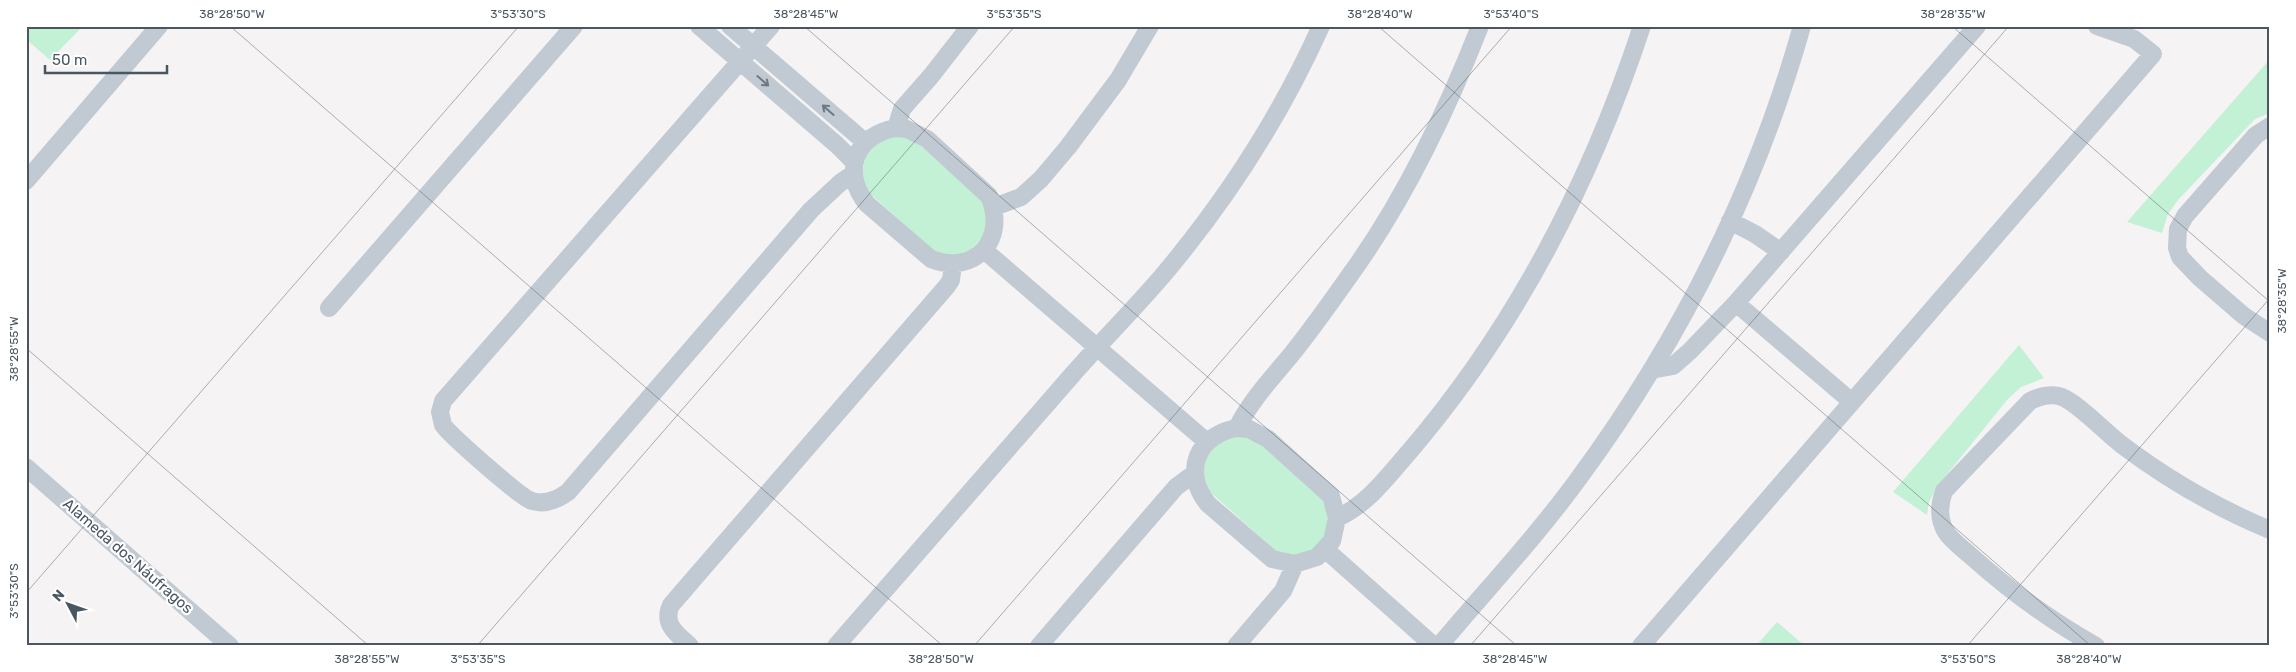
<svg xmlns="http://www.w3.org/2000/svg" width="2296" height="672" font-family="Rubik,sans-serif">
	<rect width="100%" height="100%" fill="#f5f3f3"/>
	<path fill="#c3f1d5" d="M26 26H83L50 60 26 39Z
		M2270 59V113L2255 119 2178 200 2168 214 2162 233 2127 222Z
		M896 136 905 137 921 146 982 201 987 219 983 237 970 250 953 256 935 252 867 191 862 173 866 155 878 142Z
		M2019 345 2044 378 2021 387 2007 400 1936 488 1929 502 1927 515 1893 492Z
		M1238 436 1247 437 1263 446 1323 501 1329 519 1325 537 1312 550 1295 556 1277 552 1209 491 1203 473 1207 455 1220 442Z
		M1777 622 1805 646H1756Z"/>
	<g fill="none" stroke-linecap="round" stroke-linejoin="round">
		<path stroke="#c1cad2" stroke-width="18" d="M699 26 837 145 854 162
			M730 26 865 142
			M771 26 443 401 440 412 443 425C451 436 521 498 532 501 545 505 557 500 568 492L811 210 840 183 853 174
			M2270 126 2256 135 2185 216 2178 229 2177 248 2180 257 2200 278 2244 316 2270 333
			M896 128 907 129 927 139 989 196C1008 239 975 276 931 259L867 204C841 172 855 135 896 128Z
			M896 128 902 109 931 76 970 26
			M26 181 159 26
			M994 207 1021 197 1041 179 1068 147 1118 80 1150 26
			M1730 221 1755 234 1781 252
			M984 250 1207 442
			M1736 303 1852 402
			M329 308 574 26
			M1651 370 1673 366 1690 351 1736 303 1977 26
			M1237 428C1251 400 1272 378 1291 355 1312 329 1331 302 1350 275 1405 199 1446 113 1480 26
			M1237 428 1249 429 1268 439 1331 496 1337 518 1332 541 1317 557 1295 564 1272 559 1208 504C1182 472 1197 435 1237 428Z
			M26 467 230 646
			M1337 518C1367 505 1388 476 1409 452 1515 328 1591 181 1642 26
			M1326 550 1434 646
			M690 646C677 634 662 624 671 605L947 286 951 280 953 264
			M836 646C915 555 994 464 1073 374 1103 340 1135 308 1164 274 1227 199 1281 115 1321 26
			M1039 646 1176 487 1195 473
			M1236 646 1283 591 1295 564
			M1439 646C1486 590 1536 537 1579 478 1679 342 1756 189 1802 26
			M1641 646 2153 54 2134 39 2097 26
			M2096 646C2051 621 2009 590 1971 556 1962 548 1952 541 1946 532 1938 519 1939 505 1944 491L2030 401C2040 396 2051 393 2062 397 2079 404 2106 433 2122 445 2167 479 2217 508 2270 530"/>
	</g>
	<defs><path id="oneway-shaft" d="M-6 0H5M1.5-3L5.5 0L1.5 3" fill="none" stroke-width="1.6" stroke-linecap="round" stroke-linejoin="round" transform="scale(1.25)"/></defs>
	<g stroke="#6e7983">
		<use href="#oneway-shaft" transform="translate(763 81) rotate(41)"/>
		<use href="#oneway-shaft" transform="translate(828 110) rotate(-139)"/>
	</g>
	<path fill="none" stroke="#4a5661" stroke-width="1" stroke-opacity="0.45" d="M230 26 943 646M804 26 1517 646M1378 26 2091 646M1952 26 2270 302M26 348 369 646M26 593 519 26M477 646 1015 26M974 646 1512 26M1470 646 2009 26M1967 646 2270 298"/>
	<g text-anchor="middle" stroke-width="4.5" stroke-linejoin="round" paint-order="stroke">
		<g font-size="15" fill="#4a5661" stroke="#fff">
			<text transform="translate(128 556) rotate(41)" y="5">Alameda dos Náufragos</text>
		</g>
	</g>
	<rect width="2296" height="672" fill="none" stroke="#ffffff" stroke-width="55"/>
	<g transform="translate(68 604) rotate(311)" stroke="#ffffff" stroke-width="4" paint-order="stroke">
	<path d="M0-4L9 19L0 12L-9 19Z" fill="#4a5661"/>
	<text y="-8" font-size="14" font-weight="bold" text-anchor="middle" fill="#4a5661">N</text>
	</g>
	<path d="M45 65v8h122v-8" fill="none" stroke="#4a5661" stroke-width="2.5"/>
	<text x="52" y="65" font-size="15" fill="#4a5661" stroke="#ffffff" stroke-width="4" paint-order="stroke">50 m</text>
	<rect x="28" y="28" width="2240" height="616" fill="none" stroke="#4a5661" stroke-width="2"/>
	<g font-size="12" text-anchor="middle" fill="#4a5661">
		<text x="232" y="18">38°28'50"W</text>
		<text x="518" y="18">3°53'30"S</text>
		<text x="806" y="18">38°28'45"W</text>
		<text x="1014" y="18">3°53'35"S</text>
		<text x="1380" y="18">38°28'40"W</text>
		<text x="1511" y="18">3°53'40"S</text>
		<text x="1953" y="18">38°28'35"W</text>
		<text transform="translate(2282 301) rotate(-90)" y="4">38°28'35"W</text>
		<text transform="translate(14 349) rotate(-90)" y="4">38°28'55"W</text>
		<text transform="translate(14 591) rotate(-90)" y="4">3°53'30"S</text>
		<text x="367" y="663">38°28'55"W</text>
		<text x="478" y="663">3°53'35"S</text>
		<text x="941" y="663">38°28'50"W</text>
		<text x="1515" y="663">38°28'45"W</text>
		<text x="1968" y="663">3°53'50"S</text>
		<text x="2089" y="663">38°28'40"W</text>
	</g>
</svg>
